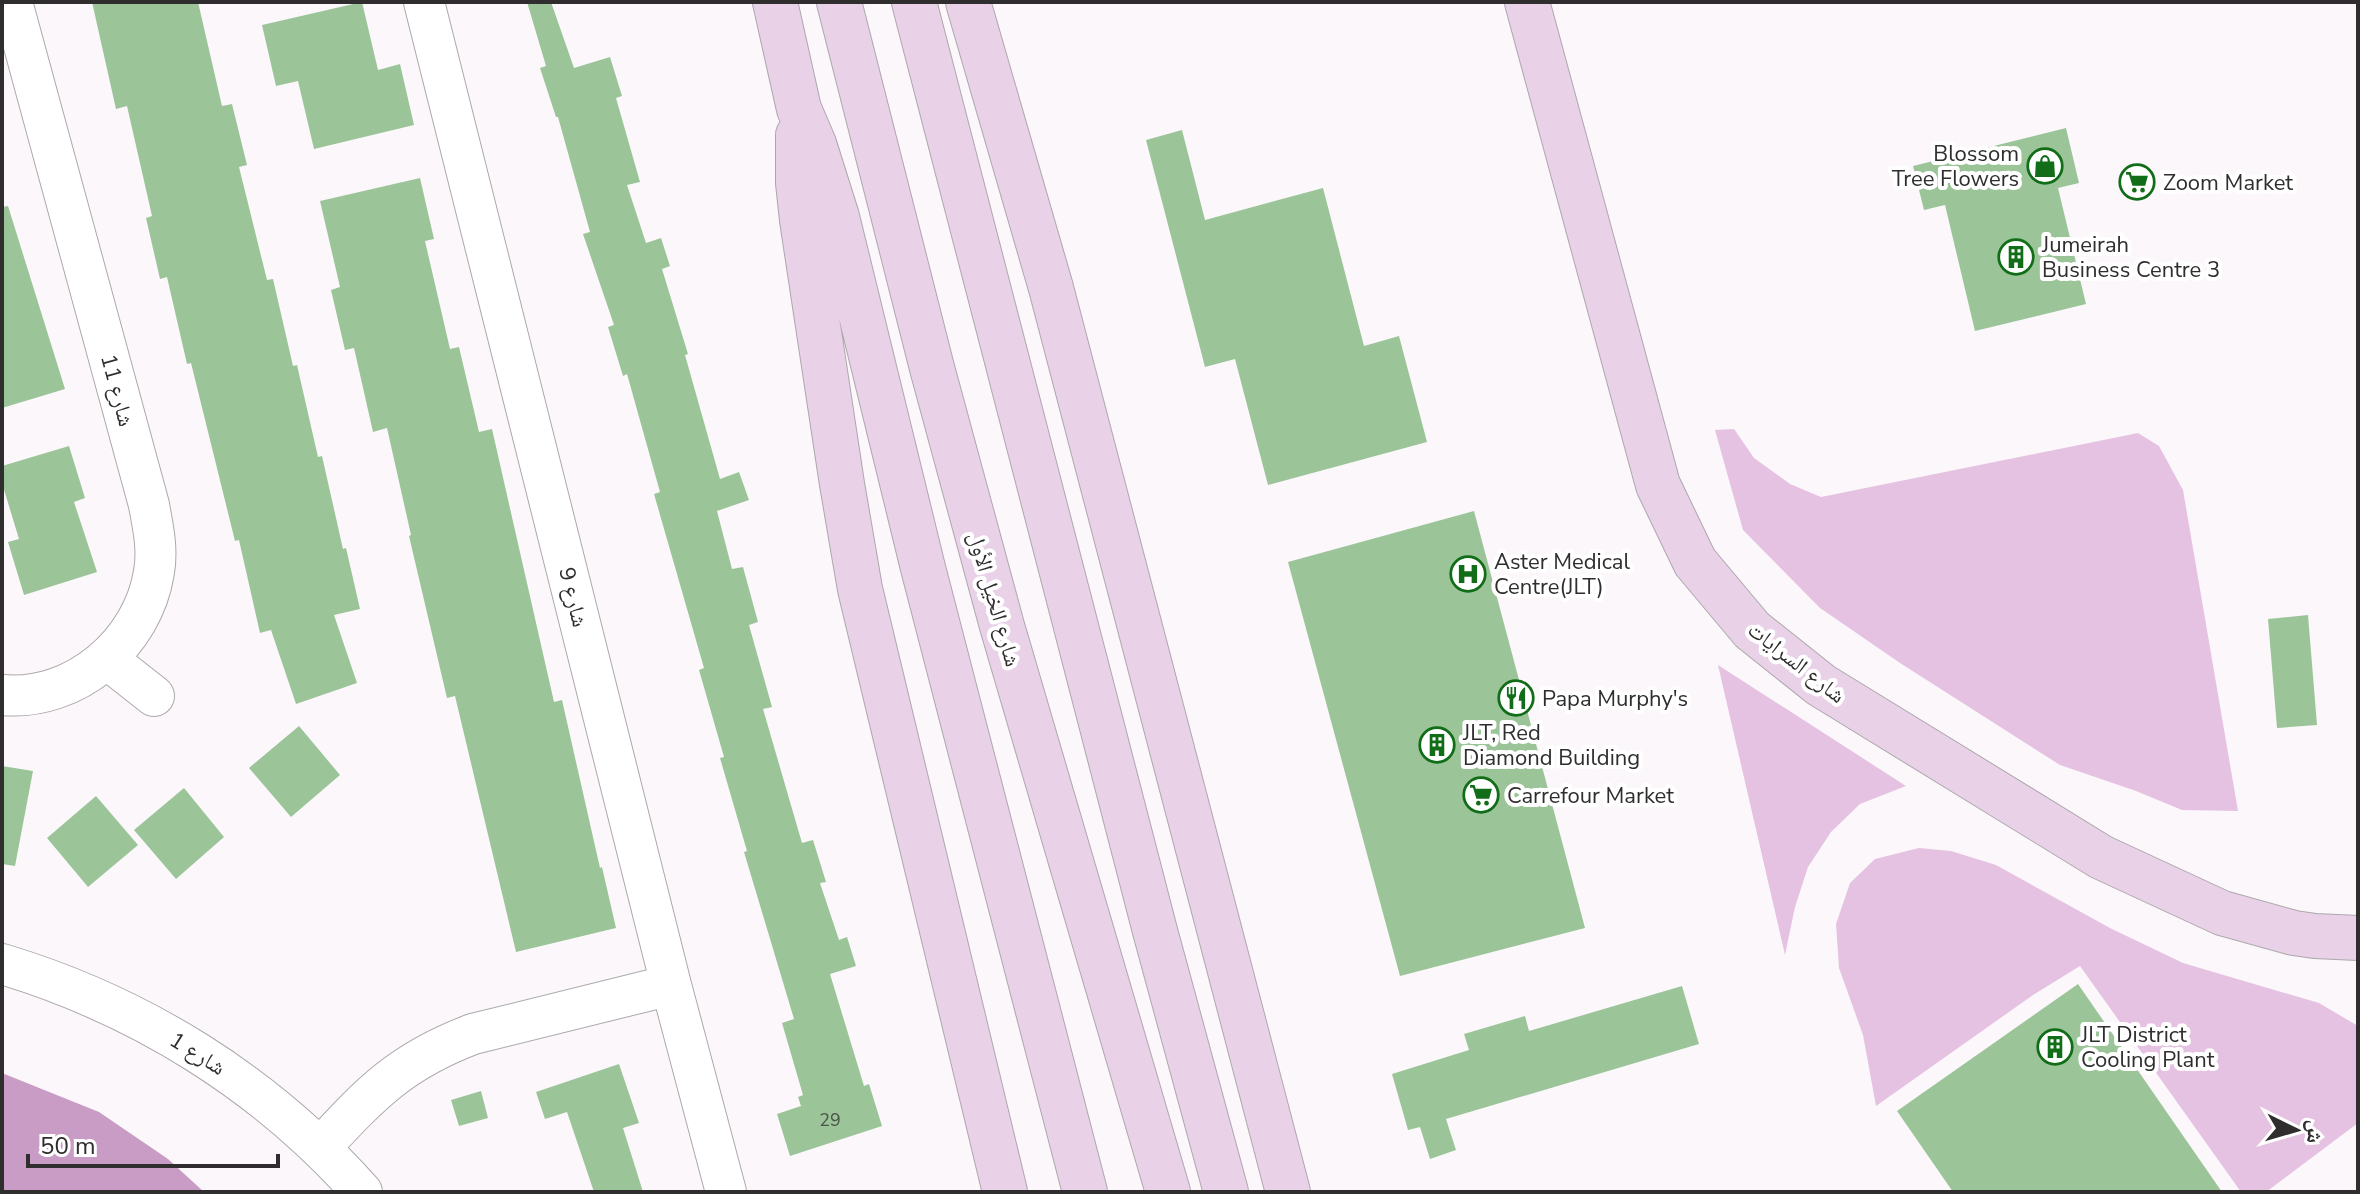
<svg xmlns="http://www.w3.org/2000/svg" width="2360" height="1194" font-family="'Nunito Sans','Noto Naskh Arabic',sans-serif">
	<rect width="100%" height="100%" fill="#fcf7fb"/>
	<path fill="#e6c2e2" d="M1734 429 1754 458 1790 484 1821 497 2138 433 2159 446 2183 490 2238 811 2182 810 2136 791 2060 765 1900 663 1820 608 1743 530 1715 430Z
		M1718 665 1906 786 1860 804 1831 832 1808 867 1795 907 1785 955Z
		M1919 848 1951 851 1996 865 2110 928 2183 963 2319 1003 2358 1026V1123L2266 1192H2241L2080 966 2033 995 1876 1106 1863 1035 1839 968 1836 924 1850 883 1875 859Z"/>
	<path fill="#c99cc5" d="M2 1073 99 1112 168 1159 204 1192H2Z"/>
	<path fill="#9bc599" d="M92 2H198L222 106 232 104 247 165 239 167 267 280 273 279 293 366 297 365 318 457 322 456 343 549 346 548 360 609 334 615 357 683 296 704 271 630 260 633 239 540 235 541 191 363 187 364 167 277 160 279 146 218 152 216 127 106 116 109Z
		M362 2 378 70 400 64 414 125 314 149 298 81 276 86 262 25Z
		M527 2H551L574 68 610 57 622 96 616 98 640 182 627 185 646 243 661 238 670 266 662 269 688 354 685 355 720 479 739 472 749 500 717 511 732 569 743 567 758 622 749 625 772 707 763 709 802 843 813 840 826 882 820 883 839 940 847 937 856 966 830 974 864 1086 869 1084 882 1126 790 1156 777 1114 801 1106 798 1097 803 1095 782 1023 794 1019 744 852 747 851 720 758 724 757 699 670 704 668 654 494 660 492 627 374 623 376 608 327 614 325 583 234 590 232 558 117H556L540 68 546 66Z
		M2066 128 2079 183 2058 188 2086 304 1975 331 1945 205 1924 210 1913 166Z
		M1182 130 1205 220 1323 188 1364 346 1399 336 1427 442 1268 485 1235 359 1205 367 1146 140Z
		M420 178 434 239 425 241 450 349 459 347 479 432 492 429 554 702 562 700 600 868 602 867 616 928 516 952 455 696 447 698 409 536 411 535 387 428 373 432 354 348 345 350 331 290 340 287 320 201Z
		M8 206 65 389 2 408V207Z
		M69 446 85 498 74 502 97 572 24 595 8 542 19 539 2 483V466Z
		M1474 511 1585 928 1400 976 1288 562Z
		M2308 615 2317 725 2277 728 2268 619Z
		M299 726 340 775 291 817 249 768Z
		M2 766 33 771 15 866 2 864Z
		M184 788 224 837 176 879 134 830Z
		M96 796 138 845 88 887 47 838Z
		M2078 984 2222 1192H1953L1897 1111Z
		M1682 986 1699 1044 1446 1119 1456 1150 1430 1159 1420 1127 1408 1130 1392 1074 1469 1050 1464 1034 1525 1016 1529 1031Z
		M619 1064 639 1123 623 1128 643 1192H594L567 1112 545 1119 536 1092Z
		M481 1091 488 1118 459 1126 451 1100Z"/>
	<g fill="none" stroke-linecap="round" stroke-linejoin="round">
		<defs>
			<path id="street" d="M424 2 671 985 726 1192
				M107 659 154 696
				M2 695C75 702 143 643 154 572 158 549 153 527 149 505L12 2
				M2 964C141 1006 265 1083 362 1192
				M320 1148C371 1093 401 1061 473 1034L671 985"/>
			<path id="secondary" d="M775 2 799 109 814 144 837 217 923 568 1085 1192
				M839 2 932 368 1002 626 1168 1192
				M914 2 1155 931 1226 1192
				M968 2 1051 288 1288 1192
				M1527 2 1658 485 1695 562 1752 630 1821 685 2101 857 2222 913 2294 933 2315 936 2358 938
				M798 135V183L802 220 842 484 860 589 1005 1192"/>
		</defs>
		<use href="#street" stroke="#aca8ac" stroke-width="42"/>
		<use href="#secondary" stroke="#aca8ac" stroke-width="46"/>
		<use href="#street" stroke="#fff" stroke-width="40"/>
		<use href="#secondary" stroke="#e9d1e8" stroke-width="44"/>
	</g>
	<defs>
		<symbol id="shop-ring" viewBox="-11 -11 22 22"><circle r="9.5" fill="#fff" stroke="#126d18" stroke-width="1.5"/><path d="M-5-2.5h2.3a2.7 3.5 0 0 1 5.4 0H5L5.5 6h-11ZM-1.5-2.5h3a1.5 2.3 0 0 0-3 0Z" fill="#126d18"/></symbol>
		<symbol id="supermarket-ring" viewBox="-11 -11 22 22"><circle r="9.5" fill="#fff" stroke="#126d18" stroke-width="1.5"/><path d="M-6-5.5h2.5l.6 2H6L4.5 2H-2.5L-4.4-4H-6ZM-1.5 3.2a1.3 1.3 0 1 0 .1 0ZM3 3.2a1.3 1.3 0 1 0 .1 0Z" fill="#126d18"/></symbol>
		<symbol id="building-ring" viewBox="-11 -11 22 22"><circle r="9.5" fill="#fff" stroke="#126d18" stroke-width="1.5"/><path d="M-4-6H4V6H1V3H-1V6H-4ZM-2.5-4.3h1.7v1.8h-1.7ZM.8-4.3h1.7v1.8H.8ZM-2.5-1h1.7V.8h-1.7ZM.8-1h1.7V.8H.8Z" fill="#126d18"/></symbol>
		<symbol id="hospital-ring" viewBox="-11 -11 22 22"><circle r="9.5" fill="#fff" stroke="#126d18" stroke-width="1.5"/><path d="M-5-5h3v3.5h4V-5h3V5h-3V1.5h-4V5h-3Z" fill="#126d18"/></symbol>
		<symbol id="restaurant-ring" viewBox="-11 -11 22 22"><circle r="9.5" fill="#fff" stroke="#126d18" stroke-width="1.5"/><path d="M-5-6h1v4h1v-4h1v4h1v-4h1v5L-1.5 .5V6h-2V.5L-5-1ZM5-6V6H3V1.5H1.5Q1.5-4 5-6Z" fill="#126d18"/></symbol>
	</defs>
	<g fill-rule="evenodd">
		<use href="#shop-ring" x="2025" y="146" width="40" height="40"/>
		<use href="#supermarket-ring" x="2117" y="162" width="40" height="40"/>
		<use href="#building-ring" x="1996" y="237" width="40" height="40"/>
		<use href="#hospital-ring" x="1448" y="554" width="40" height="40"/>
		<use href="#restaurant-ring" x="1496" y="678" width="40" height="40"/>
		<use href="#building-ring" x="1417" y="725" width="40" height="40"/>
		<use href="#supermarket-ring" x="1461" y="775" width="40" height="40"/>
		<use href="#building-ring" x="2035" y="1027" width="40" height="40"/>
	</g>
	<g text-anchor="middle" stroke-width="8" stroke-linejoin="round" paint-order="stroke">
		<g font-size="18" fill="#4a5349">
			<text x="830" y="1126">29</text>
		</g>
		<g font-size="22" fill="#2f2d2e" stroke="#fff" text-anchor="start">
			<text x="2019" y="161" text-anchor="end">Blossom<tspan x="2019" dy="25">Tree Flowers</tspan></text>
			<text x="2163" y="190">Zoom Market</text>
			<text x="2042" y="252">Jumeirah<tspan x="2042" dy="25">Business Centre 3</tspan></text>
			<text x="1494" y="569">Aster Medical<tspan x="1494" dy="25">Centre(JLT)</tspan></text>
			<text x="1542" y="706">Papa Murphy's</text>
			<text x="1463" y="740">JLT, Red<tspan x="1463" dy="25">Diamond Building</tspan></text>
			<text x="1507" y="803">Carrefour Market</text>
			<text x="2081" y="1042">JLT District<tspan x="2081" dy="25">Cooling Plant</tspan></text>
		</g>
		<g font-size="22" fill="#2f2d2e" stroke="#fff">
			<text transform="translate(118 390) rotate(75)" y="8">شارع 11</text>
			<text transform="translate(574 597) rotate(76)" y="8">شارع 9</text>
			<text transform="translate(995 599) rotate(74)" y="8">شارع الخيل الأول</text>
			<text transform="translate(1797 662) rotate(38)" y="8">شارع السرايات</text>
			<text transform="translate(198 1053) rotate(32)" y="8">شارع 1</text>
		</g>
	</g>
	<rect width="2360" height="1194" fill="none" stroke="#2f2d2e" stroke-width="8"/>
	<g transform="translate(2296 1130) rotate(95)" stroke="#ffffff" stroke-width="6" paint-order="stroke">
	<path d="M0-6L14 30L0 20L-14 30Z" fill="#2f2d2e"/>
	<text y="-12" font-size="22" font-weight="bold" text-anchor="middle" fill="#2f2d2e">ش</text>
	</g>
	<path d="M28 1154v12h250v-12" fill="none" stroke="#2f2d2e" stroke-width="4"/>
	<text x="40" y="1154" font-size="24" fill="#2f2d2e" stroke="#ffffff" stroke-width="6" paint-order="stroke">50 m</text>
</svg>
